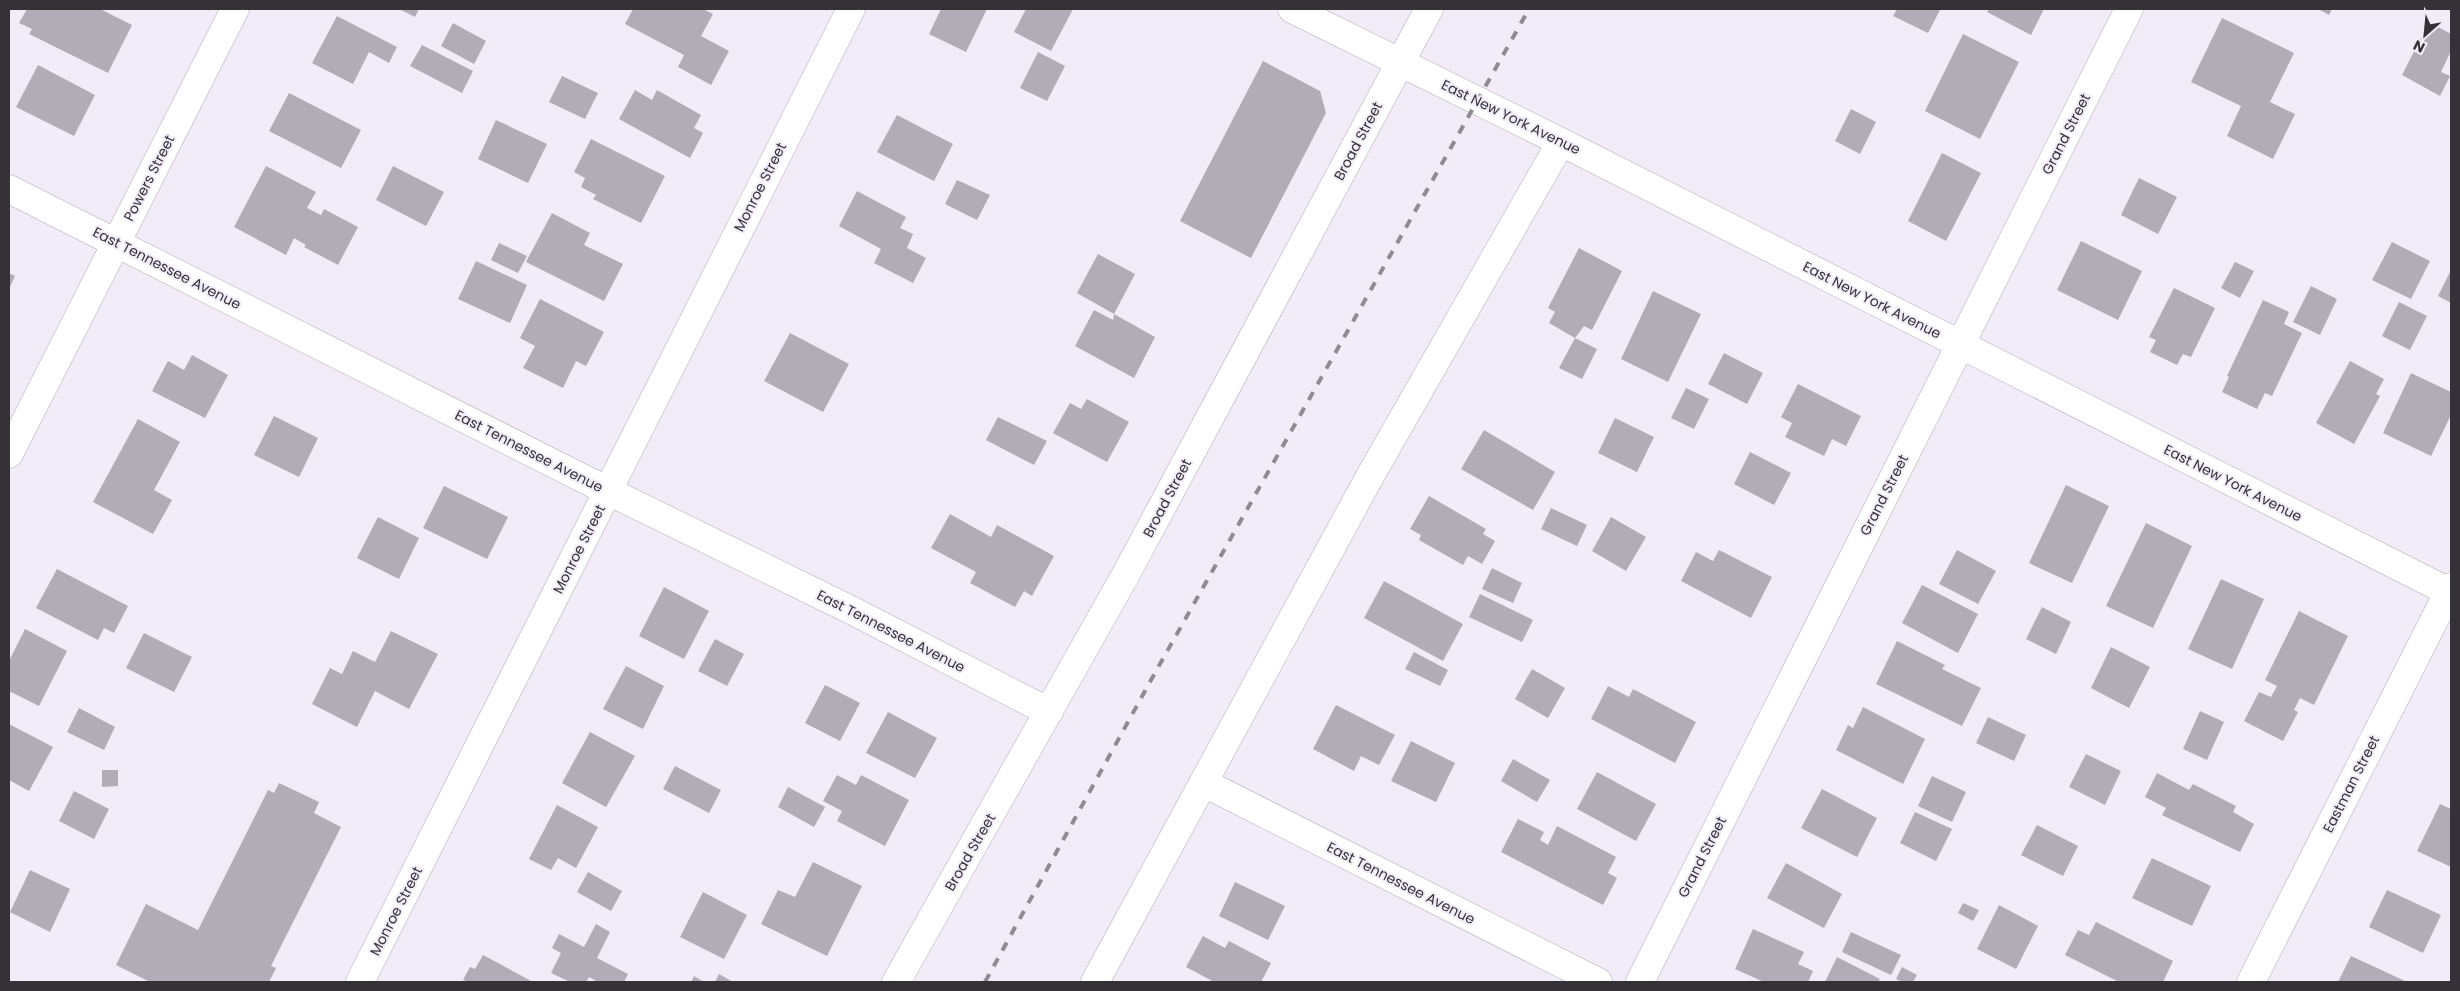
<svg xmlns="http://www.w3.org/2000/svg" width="2460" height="991" font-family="Poppins,sans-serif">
	<rect width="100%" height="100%" fill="#f1ecf7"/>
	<path fill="#b1adb7" d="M27 9H100L132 25 108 73 29 34 32 29 19 23Z
		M399 9H419L415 17Z
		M633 9H703L713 14 701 36 729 51 711 85 678 67 684 55 625 24Z
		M941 9H987L966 52 929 34Z
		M1026 9H1073L1051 51 1014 32Z
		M1897 9H1939L1940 10 1928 33 1893 16Z
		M1989 9H2044L2031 35 1987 12Z
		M2318 9H2332L2329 15Z
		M337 16 397 47 389 63 369 52 353 84 312 63Z
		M2222 18 2294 53 2270 102 2295 114 2273 159 2227 136 2241 106 2191 82Z
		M2429 22 2451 34V51L2441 72 2450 76 2440 96 2402 75Z
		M453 23 486 41 474 64 441 46Z
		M1963 34 2019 62 1980 139 1925 111Z
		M422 45 473 71 462 93 410 66Z
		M1038 52 1065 66 1047 101 1020 88Z
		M1263 61 1320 91 1326 113 1251 258 1180 221Z
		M38 65 95 95 74 136 16 107Z
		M562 76 598 93 585 119 549 102Z
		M635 90 652 100 657 90 701 115 694 128 703 133 690 158 619 119Z
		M289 93 361 130 341 168 269 131Z
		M1851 109 1876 122 1860 154 1835 141Z
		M897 115 953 144 934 181 877 152Z
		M496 120 547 144 528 183 478 159Z
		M591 139 665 176 641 223 593 199 596 195 581 187 585 178 574 172Z
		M1942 153 1981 173 1946 241 1908 221Z
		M266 166 316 192 307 208 321 215 324 209 358 227 338 265 304 247 306 245 294 238 286 255 234 227Z
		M393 166 444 192 426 226 376 200Z
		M2139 178 2177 197 2158 234 2121 215Z
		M957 180 990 195 977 220 945 204Z
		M857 191 906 217 900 228 913 234 907 248 926 258 913 283 874 263 881 249 839 226Z
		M552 213 590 233 584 245 623 264 604 301 526 262Z
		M2081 241 2142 271 2118 320 2057 290Z
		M2392 242 2430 261 2411 299 2372 280Z
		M499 243 527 256 518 273 491 260Z
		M1579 248 1622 271 1592 330 1584 326 1575 338 1549 323 1555 312 1548 308Z
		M1098 254 1135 274 1114 314 1077 293Z
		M476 261 527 285 510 323 458 299Z
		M2235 262 2254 271 2240 298 2221 288Z
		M2451 270V303L2438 296Z
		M9 273 15 276 9 289Z
		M2311 286 2337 299 2320 335 2293 322Z
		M2174 288 2215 308 2191 357 2183 354 2177 365 2150 352 2156 340 2149 337Z
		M1653 291 1701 314 1668 382 1621 359Z
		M540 299 604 332 586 366 576 361 563 388 523 368 535 346 520 338Z
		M2263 300 2289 312 2284 324 2302 333 2272 396 2265 393 2257 409 2222 392 2229 377 2227 376Z
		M2399 302 2427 316 2410 350 2382 336Z
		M1094 310 1113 320 1114 314 1155 337 1134 378 1075 346Z
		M790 333 849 364 823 412 764 381Z
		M1575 338 1597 349 1582 379 1559 368Z
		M1724 353 1763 373 1747 404 1708 384Z
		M192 355 228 375 205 418 152 391 168 361 184 370Z
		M2350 361 2384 379 2376 394 2380 396 2354 444 2316 423Z
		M2411 373 2451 392V415L2431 456 2383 433Z
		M1798 384 1861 416 1846 446 1832 439 1824 456 1785 437 1792 423 1781 417Z
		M1686 388 1709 399 1694 429 1671 418Z
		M1087 399 1129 422 1107 462 1053 433 1070 403 1081 409Z
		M274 416 318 438 299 477 254 455Z
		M998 417 1047 441 1034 465 986 440Z
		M1615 418 1654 437 1637 472 1598 453Z
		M138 419 180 442 154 490 172 500 153 534 93 502Z
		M1484 430 1555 472 1533 510 1461 469Z
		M1750 452 1791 473 1774 505 1734 484Z
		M2066 485 2109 506 2072 583 2029 563Z
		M444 486 508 517 487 559 423 528Z
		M1429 496 1486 529 1483 534 1495 541 1482 564 1468 556 1463 565 1419 540 1421 535 1410 529Z
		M1551 508 1587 525 1577 546 1541 529Z
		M950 514 991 537 997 525 1054 556 1032 596 1024 591 1015 607 970 583 976 572 931 548Z
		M378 517 419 538 399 579 357 558Z
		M1611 517 1646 537 1626 571 1592 551Z
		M2146 523 2192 546 2153 628 2106 606Z
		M1719 550 1772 577 1751 618 1681 581 1696 552 1713 561Z
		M1957 550 1996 571 1978 604 1939 584Z
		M1492 568 1522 583 1513 603 1482 589Z
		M57 569 128 606 114 633 104 628 98 640 36 608Z
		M2221 579 2264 599 2232 669 2188 649Z
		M1384 581 1463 624 1443 661 1364 618Z
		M1922 585 1978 614 1958 653 1902 623Z
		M664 587 709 611 684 659 639 636Z
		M1480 594 1533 620 1522 642 1469 617Z
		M2042 607 2071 622 2056 654 2026 639Z
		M2299 611 2348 636 2314 705 2300 698 2294 710 2298 712 2283 741 2244 721 2259 692 2271 697 2277 686 2265 680Z
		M25 629 67 651 39 706 9 691V661Z
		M391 631 438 654 409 709 375 691 357 727 312 704 330 668 342 674 353 651 375 662Z
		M144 633 192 657 174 692 126 668Z
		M715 639 744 654 727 686 698 671Z
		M1897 641 1945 665 1942 669 1981 688 1962 726 1876 684Z
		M2111 647 2150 667 2129 708 2091 688Z
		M1414 652 1448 670 1440 686 1405 669Z
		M626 666 664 686 643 729 603 709Z
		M1532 669 1565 688 1548 718 1515 699Z
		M825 685 860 703 840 741 805 723Z
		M1608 686 1629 697 1633 689 1696 722 1675 763 1591 719Z
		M1336 705 1395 735 1379 765 1361 756 1354 771 1313 749Z
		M1863 707 1925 739 1903 784 1836 750 1848 725 1853 728Z
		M79 708 115 727 104 750 67 732Z
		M2200 711 2224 722 2207 760 2183 749Z
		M888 712 937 738 915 778 866 753Z
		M1988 717 2026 735 2014 761 1976 743Z
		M9 724 53 747 29 791 9 780Z
		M590 732 635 756 606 807 562 783Z
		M1411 741 1455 763 1436 802 1391 781Z
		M2086 754 2121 771 2105 805 2069 787Z
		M1513 759 1550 780 1537 802 1501 781Z
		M675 766 721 790 709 813 663 789Z
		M102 770H118V786L102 787Z
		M1597 772 1656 804 1636 841 1577 809Z
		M2157 773 2189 790 2193 784 2236 806 2233 812 2254 824 2240 852 2162 815 2166 808 2145 797Z
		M837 775 856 785 861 775 909 800 885 846 837 821 842 811 823 801Z
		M1932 776 1966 792 1952 822 1918 806Z
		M279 783 319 802 314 813 341 827 271 966 276 968 269 982H150L116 965 146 904 198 930 268 790 274 793Z
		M788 787 825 807 814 827 778 807Z
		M1822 789 1877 818 1857 857 1801 828Z
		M74 791 109 809 94 839 59 821Z
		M2440 804 2451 809V867L2417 851Z
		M557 805 598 827 576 868 558 858 551 870 529 859Z
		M1915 812 1952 829 1936 861 1900 843Z
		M1518 819 1544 832 1540 840 1548 845 1557 826 1616 857 1608 873 1617 878 1603 905 1501 852Z
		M2037 825 2078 846 2063 876 2021 855Z
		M2152 858 2211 886 2192 926 2132 898Z
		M813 862 862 886 827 956 761 924 778 890 795 897Z
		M1786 863 1842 894 1824 928 1767 898Z
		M30 870 70 889 50 932 10 912Z
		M588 872 622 891 611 911 577 892Z
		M1235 882 1285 906 1268 940 1219 916Z
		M2387 890 2441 915 2423 953 2369 927Z
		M703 892 747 915 724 959 680 937Z
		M1963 903 1979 910 1973 921 1958 913Z
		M1999 905 2038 926 2016 969 1977 949Z
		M2096 922 2173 961 2163 982H2119L2065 955 2078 930 2089 935Z
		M596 924 610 932 597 958 628 974 624 982H598L589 977 586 982H570L551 973 561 953 552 948 559 934 584 947Z
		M1753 929 1804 952 1798 964 1813 971 1808 982H1764L1735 969Z
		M1851 932 1901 955 1891 975 1842 952Z
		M1203 936 1225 948 1229 941 1271 963 1261 982H1214L1186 967Z
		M483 955 533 982H469L463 980 470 967 475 969Z
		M2351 956 2377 968 2407 982H2338Z
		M1837 957 1880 979 1878 982H1825Z
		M1902 967 1917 975 1913 982H1903L1896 979Z
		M719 974 733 982H715Z
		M694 976 704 982H691Z"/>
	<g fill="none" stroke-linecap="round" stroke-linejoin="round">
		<defs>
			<path id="minor" d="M1292 9 1561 142 2451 593
				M9 189 608 491 853 611 1049 712
				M9 454 235 9
				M1204 783 1598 982
				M360 982 851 9
				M896 982 1126 574 1429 9
				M1095 982 1369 478 1561 142
				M1640 982 2129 9
				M2251 982 2451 587"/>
		</defs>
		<use href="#minor" stroke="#b1adb8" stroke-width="29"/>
		<use href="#minor" stroke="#fff" stroke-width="28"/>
		<path stroke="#8f8b93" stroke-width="4" stroke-dasharray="9 9" stroke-linecap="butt" d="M985 982 1156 671 1529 9"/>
	</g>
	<g text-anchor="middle" stroke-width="4" stroke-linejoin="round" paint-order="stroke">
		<g font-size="14" fill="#343236" stroke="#f1ecf7">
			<text transform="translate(1511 117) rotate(26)" y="5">East New York Avenue</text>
			<text transform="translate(2066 134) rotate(-63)" y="5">Grand Street</text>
			<text transform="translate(1358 141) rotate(-62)" y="5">Broad Street</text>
			<text transform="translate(149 178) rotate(-63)" y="5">Powers Street</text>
			<text transform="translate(760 187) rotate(-63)" y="5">Monroe Street</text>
			<text transform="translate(167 268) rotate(27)" y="5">East Tennessee Avenue</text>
			<text transform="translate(1872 300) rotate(27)" y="5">East New York Avenue</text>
			<text transform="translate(529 451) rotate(27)" y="5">East Tennessee Avenue</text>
			<text transform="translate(2233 483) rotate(27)" y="5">East New York Avenue</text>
			<text transform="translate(1884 495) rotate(-63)" y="5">Grand Street</text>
			<text transform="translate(1167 498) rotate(-62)" y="5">Broad Street</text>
			<text transform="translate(579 549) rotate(-63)" y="5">Monroe Street</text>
			<text transform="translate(891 631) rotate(27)" y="5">East Tennessee Avenue</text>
			<text transform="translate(2351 784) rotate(-63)" y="5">Eastman Street</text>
			<text transform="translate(970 852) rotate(-60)" y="5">Broad Street</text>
			<text transform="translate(1702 857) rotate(-63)" y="5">Grand Street</text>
			<text transform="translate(1401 883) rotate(27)" y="5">East Tennessee Avenue</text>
			<text transform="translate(396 911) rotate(-63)" y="5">Monroe Street</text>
		</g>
	</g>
	<rect width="2460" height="991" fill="none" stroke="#343236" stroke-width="20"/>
	<g transform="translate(2425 35) rotate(207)" stroke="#f1ecf7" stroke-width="4" paint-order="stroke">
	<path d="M0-4L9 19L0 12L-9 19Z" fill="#343236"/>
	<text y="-8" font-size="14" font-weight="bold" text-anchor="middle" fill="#343236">N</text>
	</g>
</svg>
